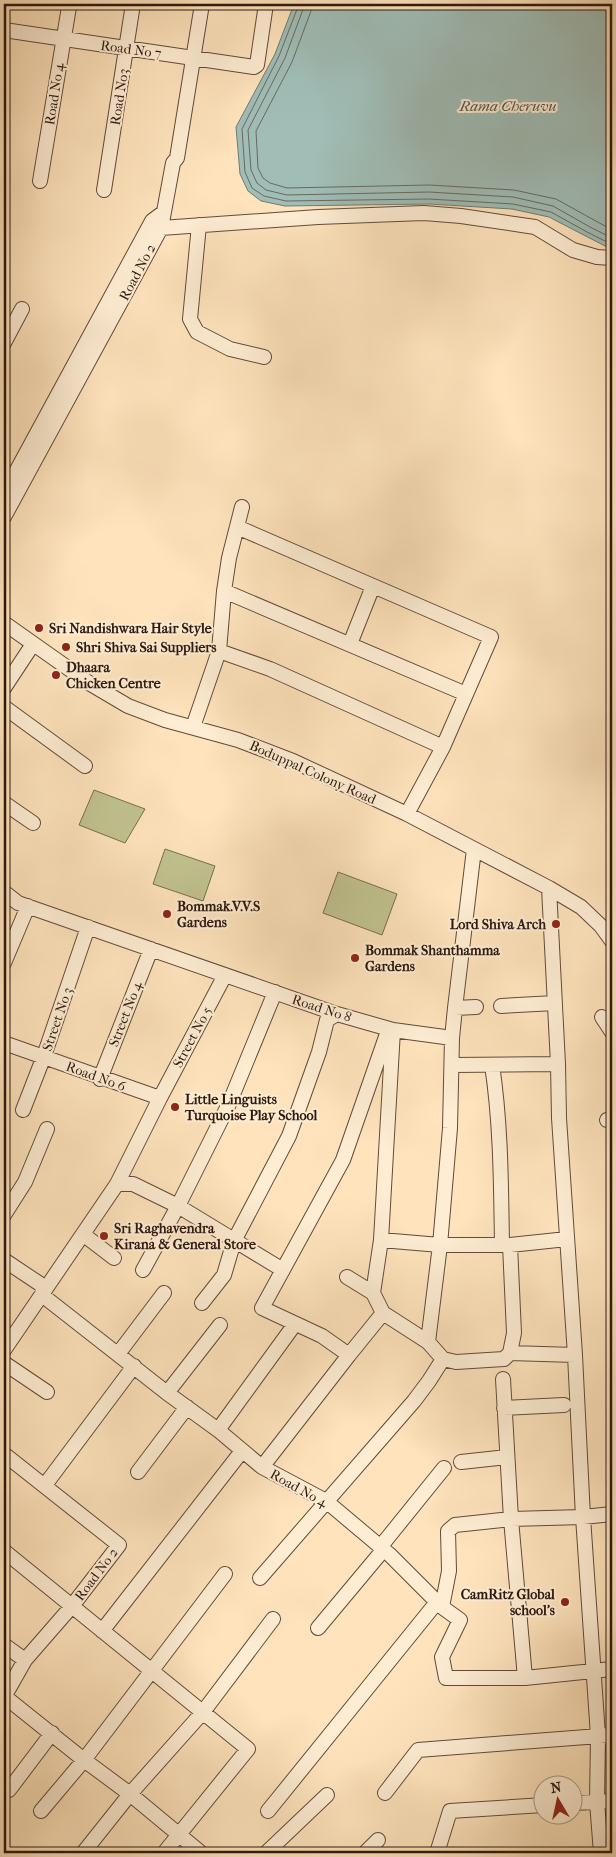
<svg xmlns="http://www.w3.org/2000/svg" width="616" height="1857" font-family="'IM FELL French Canon',serif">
	<rect width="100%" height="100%" fill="#fee3bc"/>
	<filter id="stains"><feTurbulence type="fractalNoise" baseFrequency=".004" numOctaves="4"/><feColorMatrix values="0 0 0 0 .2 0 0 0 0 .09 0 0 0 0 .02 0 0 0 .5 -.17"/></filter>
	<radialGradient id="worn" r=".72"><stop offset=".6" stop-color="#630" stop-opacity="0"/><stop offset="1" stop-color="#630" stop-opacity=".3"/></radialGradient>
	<path fill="#c1c390" stroke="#776e50" d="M94 790 145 809 125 843 79 825Z
		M165 849 215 866 203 901 153 884Z
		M338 872 397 894 382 935 323 913Z"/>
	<path fill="#a0bdb6" stroke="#727b73" d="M294 4H612V245L605 246 549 217 512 209 429 204 285 206 261 201 248 191 240 174 236 127 275 54Z"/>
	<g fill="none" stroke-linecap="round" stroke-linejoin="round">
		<path stroke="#666a62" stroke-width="1" d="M299 4 279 56 242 129 245 172 252 188 264 196 286 201 429 199 513 204 551 212 587 232 605 241H612
			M305 4 285 58 248 130 251 170 257 183 266 190 287 195 429 192 513 197 553 206 590 227 606 235 612 234
			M313 4 311 11 292 62 256 131 258 168 263 178 270 183 287 188 429 185 514 190 556 199 594 220 607 227H612"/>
		<defs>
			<path id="minor" d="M4 30 254 67 257 65 266 4
				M40 181 69 7
				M104 190 133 4
				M199 225 190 319 197 332 230 349 264 357
				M161 228 318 217 424 213 461 216 535 227 573 250 597 257 612 258
				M4 343 22 309
				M4 494 152 221 164 212
				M4 517 161 228 173 163 177 158 202 4
				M237 527 491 637 443 747 407 814
				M224 591 229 558 242 507
				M4 623 89 683 128 706 165 720 238 740 293 761 407 814 549 888 581 907 601 926 612 941
				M350 644 373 586
				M4 688 33 644
				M4 707 85 766
				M193 727 219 651
				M443 747 270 669 219 651 224 591 466 694
				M4 803 33 823
				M549 888 558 1064 559 1118 575 1355 583 1517 598 1736 597 1802 601 1853
				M4 892 18 903 337 1014 393 1030 381 1240 373 1293
				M4 963 28 906
				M501 1006 555 1003
				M455 1008 476 1007
				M602 1017 612 1032
				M393 1030 452 1038
				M4 1043 160 1098
				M452 1065 558 1064
				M492 1065C501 1124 501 1185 502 1245
				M100 1079 151 949
				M23 1110 44 1056 88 927
				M607 1120 612 1121
				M117 1184H133L178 1206 283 1270
				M4 1215 25 1182 47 1129
				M84 1235 114 1258
				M381 1240 440 1245H510L567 1239
				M510 1245 514 1333 510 1353
				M4 1260 43 1286 42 1295 167 1393 218 1430 262 1467 326 1501 389 1554 442 1607 460 1620 442 1657 446 1678H525L612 1669
				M143 1270 178 1206 229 1104 275 992
				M347 1277 373 1293 383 1313 428 1342 443 1359 456 1362 504 1359 510 1353 575 1355
				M202 1303 224 1275 234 1241 289 1136 319 1052 327 1020 337 1014
				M383 1313 349 1355 322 1336 262 1308 343 1160 388 1031
				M428 1342 440 1245 450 1128 452 1038 455 1008 474 849
				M4 1350 117 1184 160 1098 225 975
				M118 1354 164 1293
				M4 1363 47 1392
				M503 1379 511 1519 525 1678
				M167 1393 220 1325
				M504 1408 564 1405
				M218 1430 295 1324
				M4 1454 119 1545 72 1606 25 1660 4 1697
				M461 1462 507 1457
				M262 1467 349 1355
				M138 1472 187 1407
				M45 1485 134 1366
				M381 1546 444 1468
				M4 1551 248 1749 164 1853
				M260 1578 414 1401 429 1381 443 1359
				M442 1607 449 1571 448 1531 455 1525 511 1519 583 1517 612 1514
				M318 1628 384 1549
				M102 1631 242 1451
				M4 1645 25 1660
				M4 1696 84 1760 130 1794 201 1853
				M9 1790 52 1733
				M385 1793 418 1750 612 1735
				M574 1803 612 1801
				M41 1811 84 1760 225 1574
				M268 1811 437 1602
				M83 1853 130 1794 203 1712 273 1619
				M266 1853 327 1795
				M365 1853 378 1840
				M437 1853 450 1811 544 1805"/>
		</defs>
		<use href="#minor" stroke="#614b3a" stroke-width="16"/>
		<use href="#minor" stroke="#feedd3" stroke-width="14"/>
	</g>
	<g fill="#8f2418" stroke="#feedd3" stroke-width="2">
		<circle cx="39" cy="628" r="5"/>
		<circle cx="66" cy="647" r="5"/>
		<circle cx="56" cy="675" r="5"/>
		<circle cx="167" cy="914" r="5"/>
		<circle cx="556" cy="924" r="5"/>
		<circle cx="355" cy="958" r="5"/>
		<circle cx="175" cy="1107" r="5"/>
		<circle cx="104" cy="1236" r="5"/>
		<circle cx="565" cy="1602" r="5"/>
	</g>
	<g text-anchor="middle" stroke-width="4" stroke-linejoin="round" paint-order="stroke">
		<g font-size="14" fill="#2d180f" stroke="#feedd3">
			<text transform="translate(131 49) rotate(8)" y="5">Road No 7</text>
			<text transform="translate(54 94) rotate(-81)" y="5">Road No 4</text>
			<text transform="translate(119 97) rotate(-81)" y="5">Road No3</text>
			<text transform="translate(137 272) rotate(-62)" y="5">Road No 2</text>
			<text transform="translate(313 772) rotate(24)" y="5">Boduppal Colony Road</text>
			<text transform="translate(322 1008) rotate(18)" y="5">Road No 8</text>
			<text transform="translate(125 1014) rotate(-69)" y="5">Street No 4</text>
			<text transform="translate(57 1019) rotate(-71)" y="5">Street No 3</text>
			<text transform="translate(192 1037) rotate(-62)" y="5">Street No 5</text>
			<text transform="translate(96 1076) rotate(20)" y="5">Road No 6</text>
			<text transform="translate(299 1488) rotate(29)" y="5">Road No 4</text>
			<text transform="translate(96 1574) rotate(-53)" y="5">Road No 2</text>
		</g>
		<g font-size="14" font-weight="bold" fill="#2d180f" stroke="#feedd3" text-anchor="start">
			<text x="49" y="633">Sri Nandishwara Hair Style</text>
			<text x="76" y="652">Shri Shiva Sai Suppliers</text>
			<text x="66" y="672">Dhaara<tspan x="66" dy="16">Chicken Centre</tspan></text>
			<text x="177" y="911">Bommak.V.V.S<tspan x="177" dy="16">Gardens</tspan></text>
			<text x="546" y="929" text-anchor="end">Lord Shiva Arch</text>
			<text x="365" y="955">Bommak Shanthamma<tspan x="365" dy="16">Gardens</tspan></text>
			<text x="185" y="1104">Little Linguists<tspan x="185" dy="16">Turquoise Play School</tspan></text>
			<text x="114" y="1233">Sri Raghavendra<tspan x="114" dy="16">Kirana &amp; General Store</tspan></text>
			<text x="555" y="1599" text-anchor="end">CamRitz Global<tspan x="555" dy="16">school's</tspan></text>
		</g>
		<g font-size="15" font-style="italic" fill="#555249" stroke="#feedd3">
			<text x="508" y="111">Rama Cheruvu</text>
		</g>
	</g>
	<rect width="616" height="1857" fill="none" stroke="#fee3bc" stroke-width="20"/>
	<rect x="5" y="5" width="606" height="1847" fill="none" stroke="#2d180f" stroke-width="2.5"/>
	<rect x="10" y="10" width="596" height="1837" fill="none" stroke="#2d180f"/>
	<g transform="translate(558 1800) rotate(351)"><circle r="24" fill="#feedd3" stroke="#aa9885"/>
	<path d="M0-4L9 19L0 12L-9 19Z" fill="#8f2418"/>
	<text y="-8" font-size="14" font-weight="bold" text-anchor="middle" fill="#2d180f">N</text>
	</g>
	<rect width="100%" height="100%" filter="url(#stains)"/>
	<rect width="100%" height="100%" fill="url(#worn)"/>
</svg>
